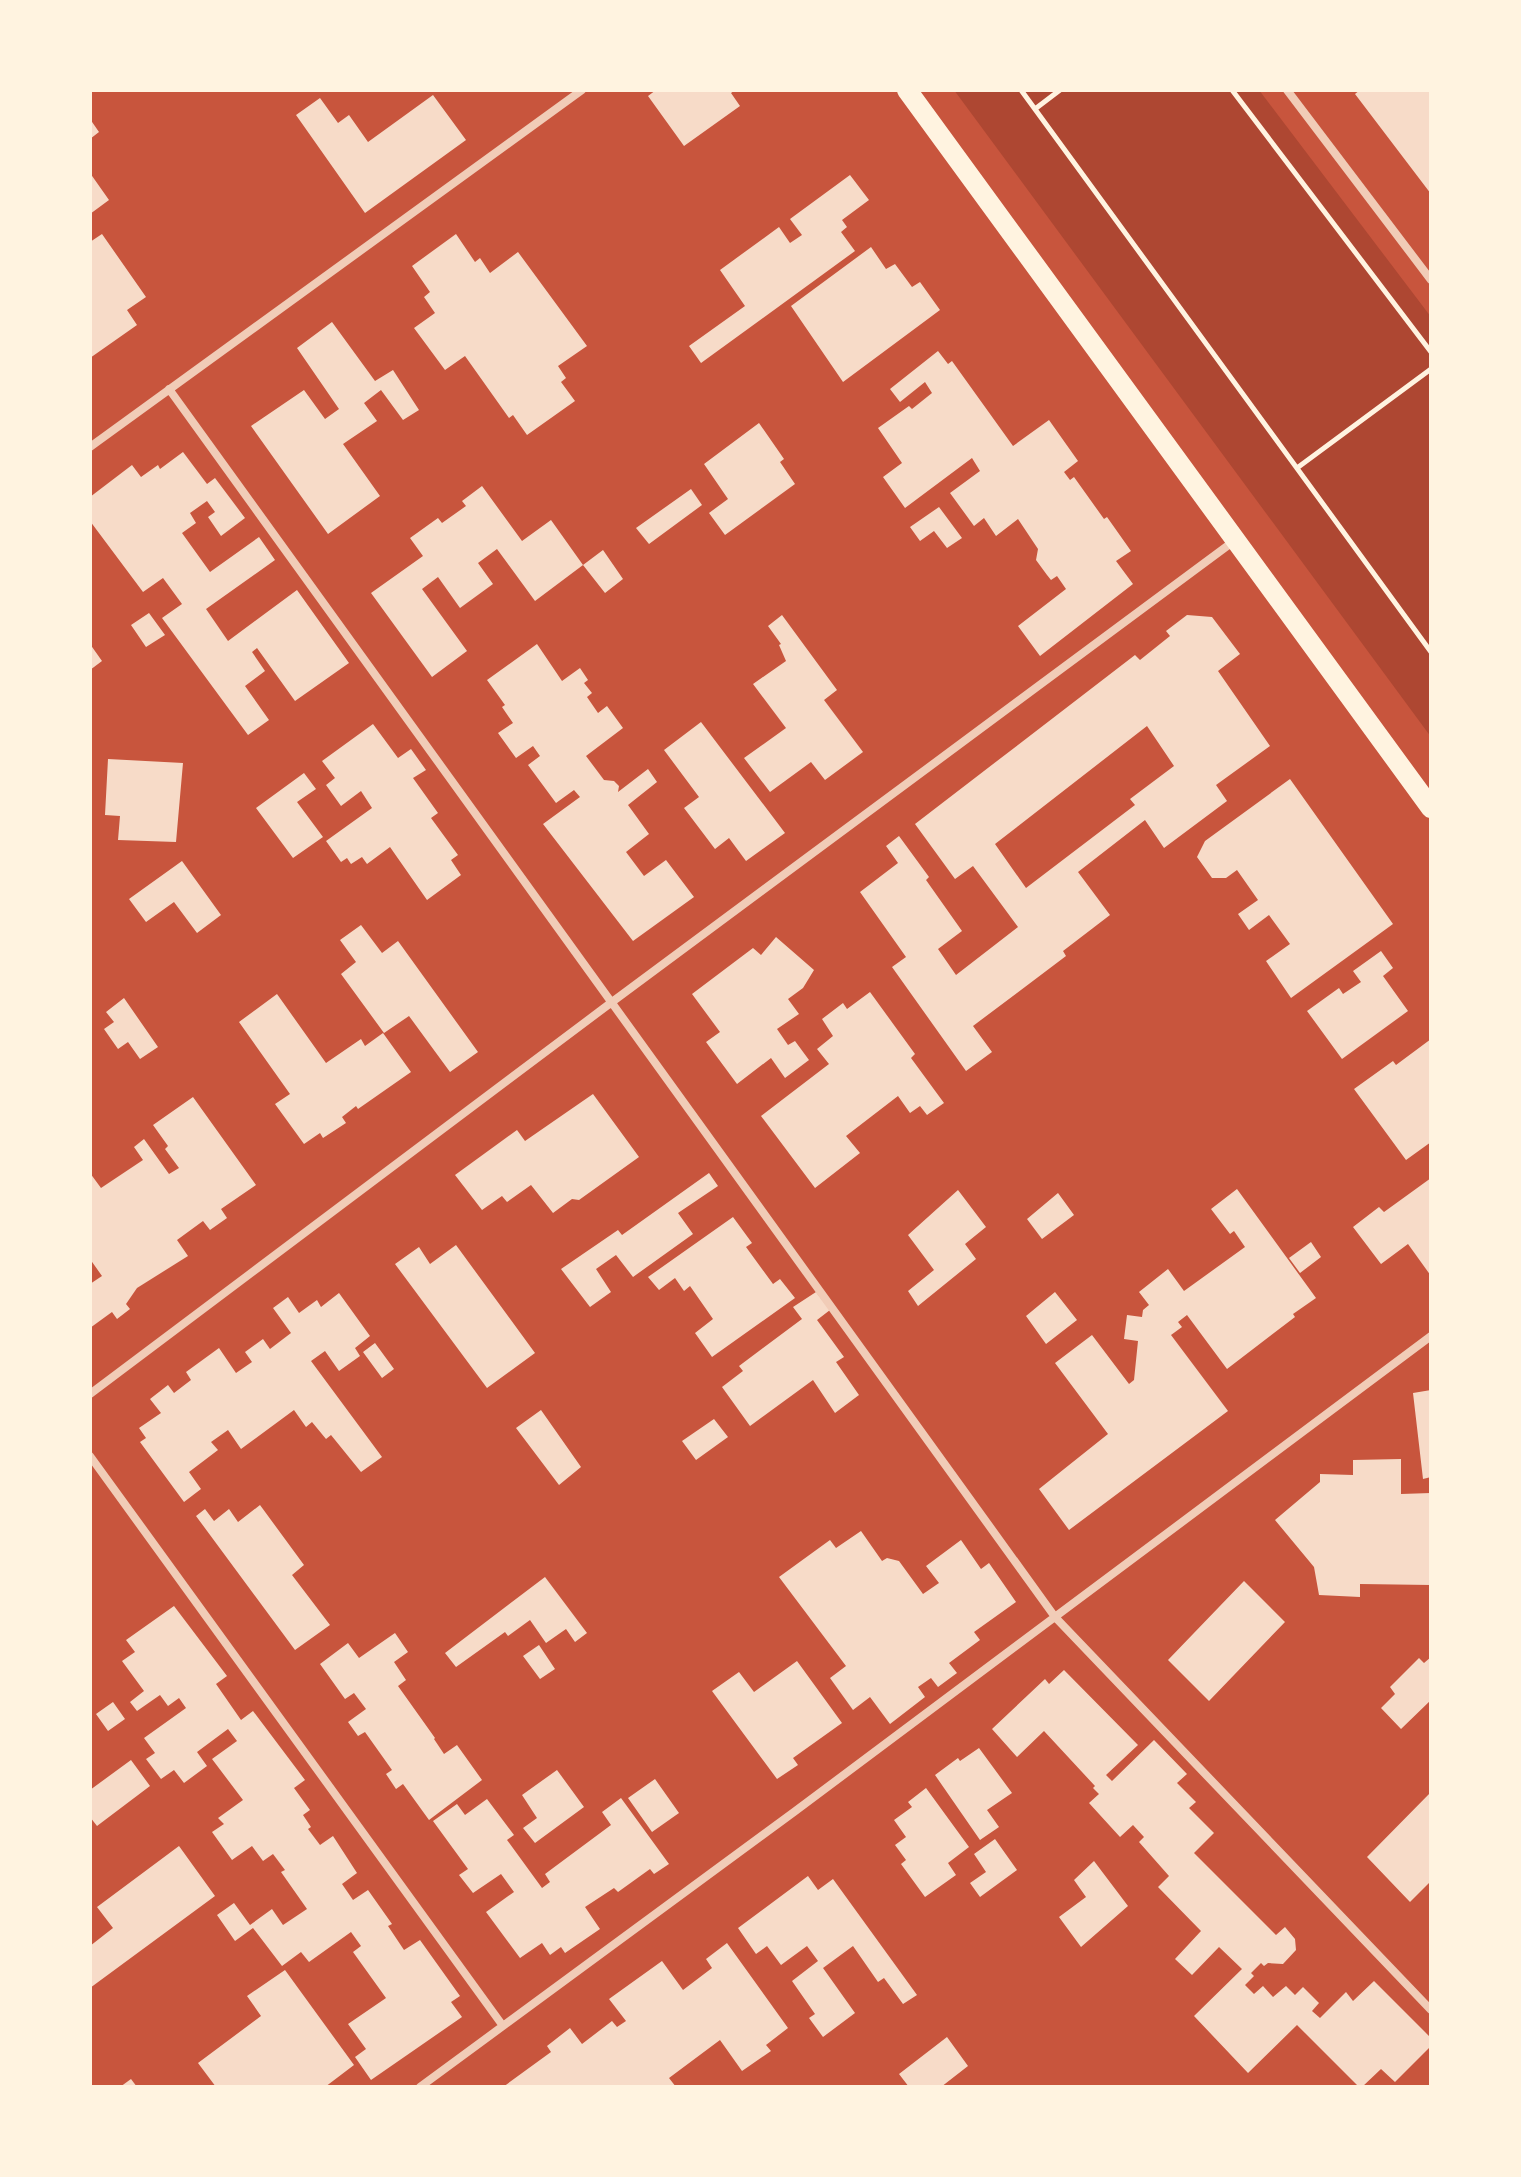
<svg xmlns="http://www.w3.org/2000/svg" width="1521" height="2177" font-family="Barlow,sans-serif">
	<rect width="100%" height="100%" fill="#c8553d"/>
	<path fill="#ae4732" d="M954 90H1259L1431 317V737Z"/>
	<path fill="#f7dbc8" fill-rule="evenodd" d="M656 90H735L731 93 740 106 684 146 648 96Z
		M1360 90H1431V194L1355 94Z
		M433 95 466 140 365 213 296 115 320 98 338 123 349 115 368 142Z
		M90 119 99 132 90 139Z
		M90 173 109 200 90 214Z
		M850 175 869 200 842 220 847 227 841 232 855 251 701 363 689 346 745 306 720 270 779 227 790 243 802 235 790 219Z
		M102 234 146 297 127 310 137 325 90 358V242Z
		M456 234 475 262 480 258 490 273 518 252 587 346 558 366 566 378 561 382 575 401 527 435 513 415 509 418 465 356 445 370 414 328 435 313 424 297 430 292 412 266Z
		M871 247 886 269 895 264 912 287 920 282 940 310 843 382 791 306Z
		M332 322 375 381 393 370 419 410 403 420 381 390 364 403 377 421 343 444 380 496 328 534 251 426 304 390 325 419 339 409 297 348Z
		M938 351 948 364 952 361 1013 446 1049 420 1078 461 1064 472 1070 480 1074 477 1104 519 1107 517 1131 551 1116 561 1133 584 1040 656 1018 626 1066 589 1057 576 1051 580 1047 575 1036 560 1038 549 1018 519 996 536 984 518 974 526 950 493 980 471 972 458 905 508 883 477 902 463 878 428 909 406 912 409 932 393 925 382 900 402 890 389Z
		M759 423 784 459 780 462 795 484 725 535 709 513 728 499 704 464Z
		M183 452 207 484 215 478 245 518 221 536 208 517 215 512 207 501 190 513 196 523 182 533 210 572 259 537 275 560 206 609 228 641 297 590 349 663 295 701 257 648 252 652 265 671 245 686 269 720 248 735 162 618 182 604 163 578 143 592 90 521V497L132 465 141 477 158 465 160 469Z
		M482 486 522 541 551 520 583 565 603 550 623 579 605 593 583 565 535 601 497 549 478 563 493 584 460 608 438 577 422 589 467 651 432 677 371 593 423 556 410 538 438 518 442 523 466 506 462 501Z
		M691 489 702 505 649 544 636 528Z
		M939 507 962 538 947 548 934 531 920 541 910 527Z
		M149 613 165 635 146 647 131 625Z
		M782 615 837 690 824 700 863 752 825 780 811 762 770 792 744 758 786 728 753 684 786 661 779 645 781 644 768 626Z
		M1187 615 1212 617 1240 654 1218 671 1270 746 1216 785 1227 801 1164 848 1145 820 1078 872 1110 915 1063 951 1066 956 973 1026 992 1052 966 1071 892 967 906 957 860 892 898 863 886 846 899 836 929 877 926 880 962 931 938 949 956 975 1018 927 973 866 955 879 915 824 1135 655 1140 660 1170 636 1166 631ZM1147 726 1174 766 1130 799 1135 805 1026 888 995 844Z
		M90 644 102 661 90 670Z
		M537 644 562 681 580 668 588 680 584 683 592 693 587 697 598 713 607 706 623 728 586 756 604 780 614 781 619 786 618 792 648 769 657 782 628 805 649 834 626 852 644 876 666 860 694 897 633 941 543 824 580 797 574 790 556 803 528 765 540 756 533 746 516 758 498 733 513 723 502 707 505 705 487 680Z
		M701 722 785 833 746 861 729 838 715 849 684 808 699 797 664 750Z
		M373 724 398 758 411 749 426 770 413 778 438 813 431 818 458 855 451 860 461 875 427 900 390 847 367 864 362 857 351 864 347 858 341 862 326 841 372 808 361 791 341 806 326 785 335 778 322 761Z
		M108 759 183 763 176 842 118 840 120 816 105 815Z
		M304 773 316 789 297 802 323 837 293 858 256 808Z
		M1290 779 1393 924 1291 998 1266 961 1290 944 1269 915 1249 930 1238 914 1258 900 1237 870 1226 878H1212L1197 857 1205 841Z
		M182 861 221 915 197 933 174 902 146 922 129 899Z
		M361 925 382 953 398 941 478 1052 450 1072 409 1016 384 1033 341 974 356 962 340 940Z
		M776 937 814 970 803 988 788 999 799 1014 777 1029 788 1045 795 1041 809 1060 785 1078 771 1058 737 1084 706 1042 720 1032 692 994 753 948 761 955Z
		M1381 951 1393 968 1383 976 1408 1011 1342 1059 1307 1011 1339 988 1343 994 1361 982 1353 971Z
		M870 992 915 1054 911 1058 944 1103 927 1115 920 1106 910 1113 898 1096 846 1136 860 1153 815 1188 761 1116 829 1064 817 1049 833 1036 822 1019 843 1003 847 1009Z
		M277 994 326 1063 361 1039 365 1046 383 1033 411 1072 358 1109 356 1106 342 1117 346 1123 323 1138 320 1133 304 1144 275 1104 290 1094 239 1022Z
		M124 998 158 1047 140 1059 128 1042 118 1049 104 1029 114 1022 106 1012Z
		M1431 1039V1142L1406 1160 1354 1089 1393 1061 1396 1065Z
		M593 1094 639 1157 579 1200 572 1199 553 1213 531 1185 507 1202 502 1196 482 1210 455 1175 517 1130 525 1141Z
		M193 1097 256 1185 221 1209 227 1218 210 1230 203 1221 177 1240 188 1256 137 1288 126 1304 130 1309 117 1319 112 1312 90 1328V1284L102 1276 90 1259V1173L101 1188 143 1160 134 1147 144 1139 169 1174 179 1168 165 1149 168 1146 153 1125Z
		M709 1173 718 1186 678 1213 693 1234 633 1277 616 1255 596 1269 611 1292 590 1307 561 1269 618 1230 622 1235Z
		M1431 1178V1276L1408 1244 1381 1264 1353 1227 1379 1207 1384 1212Z
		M1237 1189 1316 1298 1293 1314 1295 1317 1227 1369 1187 1315 1178 1322 1182 1327 1171 1335 1228 1411 1069 1530 1039 1489 1108 1434 1055 1363 1092 1335 1129 1384 1134 1380 1138 1341 1124 1339 1127 1315 1142 1317 1143 1310 1149 1305 1139 1292 1168 1269 1184 1291 1245 1247 1234 1231 1230 1234 1211 1209Z
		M958 1190 986 1227 965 1244 976 1259 918 1306 908 1291 934 1270 908 1235Z
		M1058 1193 1074 1215 1042 1239 1027 1219Z
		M733 1217 752 1243 746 1247 773 1284 780 1279 795 1298 712 1357 695 1333 713 1319 690 1286 684 1291 675 1278 659 1290 648 1277Z
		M1311 1242 1321 1257 1300 1273 1289 1258Z
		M456 1245 535 1353 487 1388 395 1264 419 1247 430 1264Z
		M816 1292 830 1310 817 1320 844 1357 836 1362 859 1395 835 1413 813 1380 750 1426 722 1387 743 1371 739 1366 802 1319 793 1307Z
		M1055 1292 1077 1320 1046 1344 1026 1316Z
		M339 1293 370 1336 355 1348 360 1356 339 1371 325 1351 311 1361 382 1457 361 1472 331 1435 326 1439 312 1422 306 1427 294 1410 241 1449 228 1430 211 1442 218 1450 189 1472 201 1489 184 1502 140 1442 146 1438 139 1428 161 1413 150 1399 168 1385 174 1393 191 1380 186 1372 219 1348 236 1373 252 1362 245 1352 263 1339 270 1349 291 1333 273 1308 288 1297 299 1313 317 1300 321 1307Z
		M375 1343 394 1369 382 1378 363 1352Z
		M1431 1390V1477L1423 1479 1413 1393Z
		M541 1410 581 1467 559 1485 516 1428Z
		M714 1419 728 1437 696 1460 682 1441Z
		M1401 1459V1494L1431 1493V1585L1360 1584V1597L1319 1595 1314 1567 1275 1520 1320 1482V1474L1353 1475V1460Z
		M260 1505 304 1565 292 1575 330 1625 295 1650 196 1516 205 1509 214 1521 229 1509 238 1522Z
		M861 1531 882 1561 887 1558 899 1561 923 1594 939 1583 926 1566 961 1540 981 1569 989 1563 1016 1602 974 1632 980 1640 949 1663 957 1673 938 1687 931 1678 918 1687 925 1697 890 1724 870 1697 853 1710 830 1678 846 1666 779 1577 830 1540 836 1548Z
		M545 1577 587 1633 575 1642 566 1629 546 1643 530 1620 508 1636 505 1632 456 1667 445 1653Z
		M1244 1581 1285 1622 1209 1701 1168 1660Z
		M174 1606 227 1676 216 1684 241 1720 253 1711 305 1780 294 1788 310 1810 303 1815 311 1827 308 1829 320 1845 333 1836 357 1873 342 1884 353 1900 368 1890 392 1924 388 1926 404 1950 420 1940 460 1996 451 2002 462 2017 371 2080 355 2057 366 2049 348 2024 386 1998 353 1952 361 1946 351 1932 309 1962 301 1952 282 1966 253 1928 235 1941 217 1915 234 1903 250 1925 272 1909 283 1925 307 1909 281 1872 285 1870 273 1854 263 1861 252 1846 232 1860 212 1832 224 1824 218 1818 243 1800 212 1759 237 1741 228 1729 197 1752 207 1766 184 1783 174 1770 161 1779 146 1759 155 1753 144 1738 186 1708 179 1698 168 1706 160 1695 137 1711 130 1702 144 1691 122 1661 135 1652 126 1640Z
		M395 1633 408 1652 394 1662 406 1680 398 1686 435 1738 434 1739 444 1754 457 1745 482 1780 429 1820 403 1784 396 1789 386 1774 392 1770 365 1732 358 1736 348 1722 366 1709 354 1693 345 1699 320 1664 348 1643 359 1658Z
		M539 1645 555 1669 540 1679 523 1656Z
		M1431 1657V1700L1401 1729 1381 1708 1395 1694 1390 1687 1419 1658 1424 1663Z
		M797 1661 842 1723 793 1758 798 1765 777 1779 712 1691 739 1672 754 1692Z
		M1064 1670 1138 1745 1106 1775 1112 1781 1154 1740 1187 1774 1177 1783 1196 1802 1189 1808 1214 1833 1194 1853 1276 1935 1285 1927 1295 1939 1296 1950 1283 1964 1268 1963 1264 1966 1261 1963 1251 1973 1254 1976 1245 1985 1254 1994 1263 1986 1273 1997 1286 1986 1295 1995 1303 1987 1319 2003 1312 2011 1320 2018 1346 1992 1353 2001 1374 1981 1431 2038V2046L1395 2082 1381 2069 1362 2087H1359L1297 2025 1248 2073 1194 2016 1242 1969 1219 1947 1192 1975 1175 1959 1201 1931 1158 1887 1169 1876 1139 1842 1144 1837 1133 1825 1120 1837 1089 1803 1099 1794 1093 1788 1095 1786 1044 1731 1017 1757 992 1729 1045 1679 1049 1684Z
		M113 1702 125 1719 108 1731 96 1714Z
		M979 1748 1012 1793 987 1810 999 1827 980 1840 935 1775 958 1758 960 1761Z
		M131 1760 150 1786 97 1826 90 1817V1790Z
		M557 1770 584 1807 535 1843 523 1828 537 1818 522 1795Z
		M655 1779 679 1813 652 1832 628 1798Z
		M926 1788 969 1847 948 1863 956 1875 925 1897 901 1864 906 1860 895 1845 906 1837 894 1820 912 1807 908 1802Z
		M1431 1792V1881L1410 1902 1367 1857Z
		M621 1798 669 1864 654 1874 650 1869 618 1892 614 1888 585 1907 600 1929 565 1953 561 1947 550 1955 542 1943 520 1958 486 1912 514 1892 501 1874 473 1893 459 1875 468 1869 433 1821 457 1804 465 1815 487 1799 514 1835 507 1840 542 1888 550 1882 545 1874 611 1825 602 1812Z
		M995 1839 1017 1870 980 1897 970 1883 986 1872 974 1854Z
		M179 1846 215 1896 90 1988V1946L113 1928 97 1907Z
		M1094 1861 1128 1906 1081 1947 1059 1917 1086 1897 1074 1880Z
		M808 1876 818 1890 833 1879 917 1995 903 2004 884 1978 878 1982 853 1946 823 1968 855 2013 823 2037 809 2018 815 2014 792 1981 818 1961 807 1946 781 1965 767 1946 756 1954 738 1928Z
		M727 1943 788 2028 766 2045 771 2051 742 2071 720 2040 669 2078 676 2087H503L551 2052 547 2046 570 2028 582 2044 612 2021 617 2027 626 2021 609 1999 662 1961 683 1990 712 1968 706 1959Z
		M285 1970 354 2065 325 2087H216L198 2063 261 2016 247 1996Z
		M947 2037 968 2066 941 2087H909L899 2074Z
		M131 2079 137 2087H120Z"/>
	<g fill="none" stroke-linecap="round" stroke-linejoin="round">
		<path stroke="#fff3e0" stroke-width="5" d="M1021 90 1431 652
			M1232 90 1431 352
			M1035 109 1060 90
			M1297 468 1431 369"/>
		<path stroke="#f1ccb7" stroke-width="8" d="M1287 90 1431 280
			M169 389 1055 1617 1431 2010
			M90 447 582 90
			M90 1394 612 1002 1234 541
			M90 1456 503 2026
			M420 2087 794 1812 1431 1336"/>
		<path stroke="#fff3e0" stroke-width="20" d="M907 90 1431 808"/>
	</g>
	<rect width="1521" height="2177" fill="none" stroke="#fff3e0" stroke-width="184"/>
</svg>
